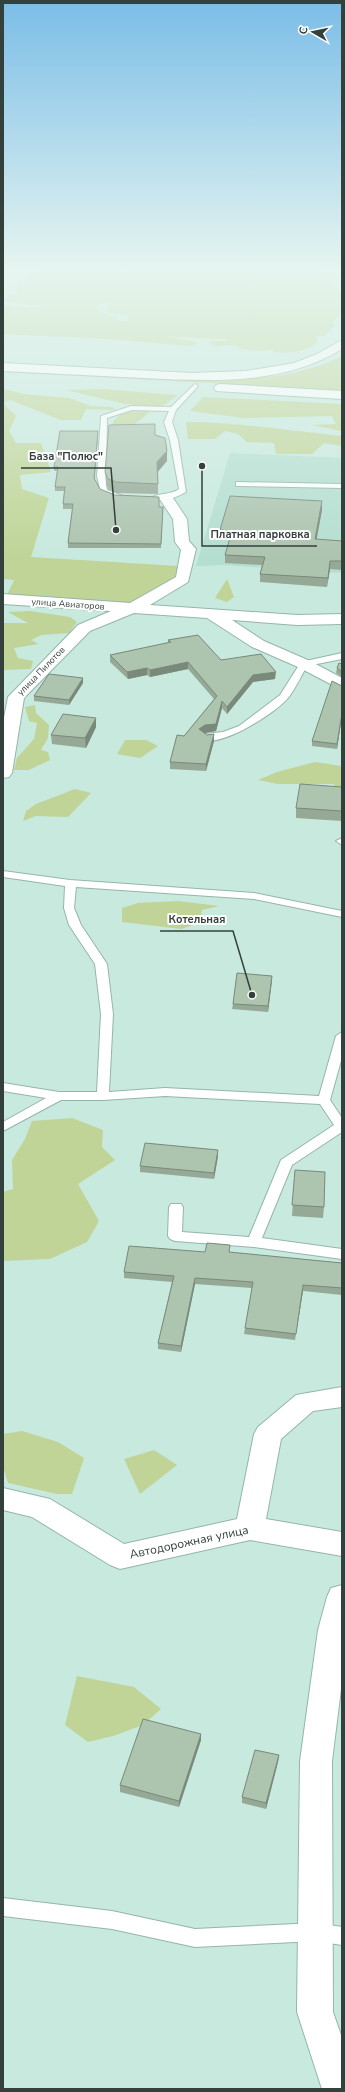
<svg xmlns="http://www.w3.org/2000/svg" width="345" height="2092" font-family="'Nunito Sans',sans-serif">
	<rect width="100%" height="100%" fill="#c8e9de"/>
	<path fill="#b4ded0" d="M230 453 342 458V573L224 565 196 566Z"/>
	<path fill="#bfd496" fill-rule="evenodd" d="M41 266H124L118 269 122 271 133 270 128 266H322L324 270 335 272 338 280 333 284 334 288 342 292V312L332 323 335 326 324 336 317 337V343C304 353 288 353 273 352V349C263 351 252 351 242 349 239 348 236 345 233 345 225 345 216 349 209 343L211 341H225L227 339 165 337 196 342V345L188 346 108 339 3 334V305L32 308 42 306 8 302 6 298 18 292 16 289 19 284 32 277 30 274ZM100 304 113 303 105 309 109 313 129 315 127 321H117V317C108 315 101 313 95 306Z
		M342 356V390L3 372V370C46 372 90 374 133 377 200 380 281 387 342 356Z
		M3 389 24 394 69 398 91 406 112 407 116 410 86 409 81 420H61L10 400 3 403Z
		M103 389 178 395 161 407 125 404 66 390Z
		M203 397 342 404V431L312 425 336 424 332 416 243 418 190 411Z
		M3 403 16 416 9 431 16 443H41L51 472 20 475 22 489 49 498 31 557 178 566 174 579 152 593 123 605 46 596 7 595 14 580 3 579Z
		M151 411 130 428 112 427 113 421 123 412Z
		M186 422C237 422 291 431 342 436V446L324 443 312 454H276L274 443 247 442 238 434 225 431 215 439H188Z
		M227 579 234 597 227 602 215 598Z
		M30 611 70 617 77 622 69 633 41 635 31 640 39 644 14 648 18 658 33 661 31 669 3 670V623H28L8 612Z
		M35 705 36 713 49 725 48 738 41 750 48 752 50 760 29 770H14L17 758 34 739 37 723 29 721 25 707Z
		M125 740H146L158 746 140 758 117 754Z
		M315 762 342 766V792L333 784H278L258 780 277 772Z
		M75 789 91 793 68 817 36 816 23 821 26 811 36 804Z
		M178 901 219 906 202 910 200 923 181 929 122 922V908L138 903Z
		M72 1118 103 1130 102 1147 115 1160 78 1184 99 1221 87 1242 50 1259 3 1261V1192L13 1189 12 1160 25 1139 32 1121Z
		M22 1431 58 1442 84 1458 72 1494H57L8 1483 3 1467V1434Z
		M154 1450 177 1465 140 1494 124 1459Z
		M77 1676 134 1687 161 1709 143 1725 113 1736 88 1742 65 1725Z"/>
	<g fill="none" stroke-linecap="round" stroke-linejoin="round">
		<defs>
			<path id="lane" d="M195 384 198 386 176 410 172 422 178 440 186 492C177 497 162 504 153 497 159 493 171 495 179 489L170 440 164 422 169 411 132 410 107 418 106 485 107 490 123 496 119 498 101 493 97 476 101 416 131 406 171 407Z
				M236 482 342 484V488L239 486H236Z
				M342 653V659L307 666C301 676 296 688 288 698 278 711 215 753 200 737L205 734 223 732 239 726 280 695 301 662Z
				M342 838V845L336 841Z
				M3 871 70 880 254 893 342 911V917L254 899 76 887 74 908 81 925 107 964 113 1014 109 1092 165 1088 319 1096 336 1036 342 1032V1057L330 1100 342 1118V1132L292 1165 262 1238 342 1249V1259L254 1247 175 1241 170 1239 168 1236 169 1207 171 1204H181L183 1207 182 1232 249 1237 281 1160 334 1125 320 1104 165 1096 103 1100H61L3 1131V1122L46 1098 3 1091V1083L59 1092H97L101 1014 95 964 69 925 64 908 65 886 3 877Z
				M3 1898 112 1911 195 1929 316 1923 342 1927V1945L316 1941 195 1947 112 1929 3 1916Z"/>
			<path id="street" d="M166 494 171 495 187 519 189 541 196 549 188 582 150 605 297 615 342 614V624L297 625 232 620 264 641 310 661 342 678V690L298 667 252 647 207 618 134 613 90 631 24 698 12 773 9 777 3 778V723L8 697 78 625 111 611 3 604V594L130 603 176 577 181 550 175 542 173 519 159 498 161 495Z
				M342 1387V1407L313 1411 281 1439 266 1519 342 1532V1556L250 1540 120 1569 110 1565 32 1517 3 1510V1488L50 1499 124 1544 237 1519 254 1434 258 1427 296 1395Z
				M342 1585V1681L332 1761 333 2012 342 2038V2089H322L297 2012 300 1761 318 1630 327 1597 331 1588Z"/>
			<path id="secondary" d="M342 340V349C282 386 211 381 143 378 96 376 50 373 3 371V363L192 373 246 371 294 363 317 354Z
				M220 384 342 391V399L216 391 214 388 216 385Z"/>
		</defs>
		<use href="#lane" stroke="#95b5aa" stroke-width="2"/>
		<use href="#street" stroke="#95b5aa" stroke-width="2"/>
		<use href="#secondary" stroke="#95b5aa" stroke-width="2"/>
		<use href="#lane" fill="#fff" fill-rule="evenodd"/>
		<use href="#street" fill="#fff" fill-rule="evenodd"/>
		<use href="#secondary" fill="#fff" fill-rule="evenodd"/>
		<defs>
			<path id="rail" d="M3 270 7 266"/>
		</defs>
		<use href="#rail" stroke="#455550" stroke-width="2.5"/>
		<use href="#rail" stroke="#fff" stroke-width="1.5" stroke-dasharray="5" stroke-linecap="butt"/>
	</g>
	<path fill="#95a996" d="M98 431 95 479 100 489 115 495 159 507H163L161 548H68V543L72 509H63V504L64 491H55V487L57 471H54V467Z
		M155 435 167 451V461L158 472V494L116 493 108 489 106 483 105 472Z
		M322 510 316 539 342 541V570L330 569 327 587 260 582V574L262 565 225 563V555L230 540 220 539V530Z
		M168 640 221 660 275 679 253 682 227 714 222 708 216 731 204 733 214 741 206 771 170 769V762L184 736 214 699 188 669 150 677 147 675 128 679 110 662V655L168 643Z
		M342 664V677L336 673 337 668Z
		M83 683 69 705 34 701V696Z
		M342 686V716L337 749 312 746V741Z
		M96 718V727L86 748 52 744 51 735Z
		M342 787V821L296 818V808Z
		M272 976 268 1012 232 1009 233 1004Z
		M218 1156 214 1179 140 1172V1166Z
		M295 1170 324 1207 323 1218 292 1216Z
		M205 1252H229L342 1263V1295L303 1291 295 1340 244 1334 245 1328 252 1288 195 1284 181 1352 158 1349V1343L172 1282 124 1278V1272Z
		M201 1734V1740L179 1807 120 1792V1785Z
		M279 1755 278 1762 266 1809 242 1803V1797Z"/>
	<path fill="#79897a" d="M98 431V435L94 483V478Z
		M167 451V461L157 472V462Z
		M322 501V510L315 548V539Z
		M330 561V569L327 587 328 578Z
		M188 662V669L150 677V670Z
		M147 668V675L128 679 127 672Z
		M276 672 275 679 253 682 227 714V707L253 675Z
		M83 678V683L69 705V700Z
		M222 701V708L216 731 205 733 199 737V729Z
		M342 713V716L337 749V744Z
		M96 718V727L86 748 85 738Z
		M214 734V741L206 771V764Z
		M272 976V981L268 1012V1006Z
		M218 1150V1156L214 1179V1173Z
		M195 1278V1284L181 1352V1346Z
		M303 1285V1291L295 1340 296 1334Z
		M201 1734V1740L179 1807V1801Z
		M279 1755 278 1762 266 1809V1803Z"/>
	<path fill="#adc4af" stroke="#79897a" d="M155 424V435L165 438 167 451 157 462 158 484 116 482 108 479 105 472 109 425Z
		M60 431H98L94 478 100 489 115 495 159 497V507H163L161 544 68 543 73 504H63L65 487H55L58 467H54Z
		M230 496 322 501 315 539 342 541V561H330L328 578 260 574 265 557 225 555 232 531 220 530Z
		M198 635 221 660 261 654 276 672 253 675 227 707 222 701 216 724 205 725 199 729 207 735 214 734 206 764 170 762 177 735 184 736 217 696 188 662 150 670 147 668 127 672 110 655 171 642 168 640Z
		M339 663 342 664V672L337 668Z
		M49 674 83 678 69 700 34 696Z
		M332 681 342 686V713L337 744 312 741Z
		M63 714 96 718 85 738 51 735Z
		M300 784 342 787V811L296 808Z
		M237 973 272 976 268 1006 233 1004Z
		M145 1143 218 1150 214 1173 140 1166Z
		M295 1170 325 1172 324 1207 292 1205Z
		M207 1243 230 1245 229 1252 342 1263V1288L303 1285 296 1334 245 1328 253 1282 195 1278 181 1346 158 1343 174 1276 124 1272 129 1246 205 1252Z
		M143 1719 201 1734 179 1801 120 1785Z
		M255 1750 279 1755 266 1803 242 1797Z"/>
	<linearGradient id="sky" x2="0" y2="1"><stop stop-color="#7bbde7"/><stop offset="0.48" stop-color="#e6f5f0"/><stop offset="1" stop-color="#e6f5f0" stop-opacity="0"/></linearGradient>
	<rect width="345" height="559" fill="url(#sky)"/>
	<g text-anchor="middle" stroke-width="4" stroke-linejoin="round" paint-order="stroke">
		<g font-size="9" fill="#33403c" stroke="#fff">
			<text transform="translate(68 604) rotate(4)" y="3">улица Авиаторов</text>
			<text transform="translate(41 671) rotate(-46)" y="3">улица Пилотов</text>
		</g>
		<g font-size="12" fill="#33403c" stroke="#fff">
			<text transform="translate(189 1542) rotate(-12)" y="4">Автодорожная улица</text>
		</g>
	</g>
	<path fill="none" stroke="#33403c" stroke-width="1.5" d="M116 530L111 468H21M202 466L202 546H317M252 995L233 931H160"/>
	<g fill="#33403c" stroke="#fff" stroke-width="1.5">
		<circle cx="116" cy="530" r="4"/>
		<circle cx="202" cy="466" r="4"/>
		<circle cx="252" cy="995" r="4"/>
	</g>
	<g font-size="11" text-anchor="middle" font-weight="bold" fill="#33403c" stroke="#fff" stroke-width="4" stroke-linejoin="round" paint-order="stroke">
		<text x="66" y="460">База "Полюс"</text>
		<text x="260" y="538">Платная парковка</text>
		<text x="197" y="923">Котельная</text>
	</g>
	<rect width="345" height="2092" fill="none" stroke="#33403c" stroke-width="8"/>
	<g transform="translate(313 32) rotate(279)" stroke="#ffffff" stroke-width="3" paint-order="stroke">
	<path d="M0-3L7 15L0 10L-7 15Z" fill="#33403c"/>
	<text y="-6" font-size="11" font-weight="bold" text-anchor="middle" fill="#33403c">С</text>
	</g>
</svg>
